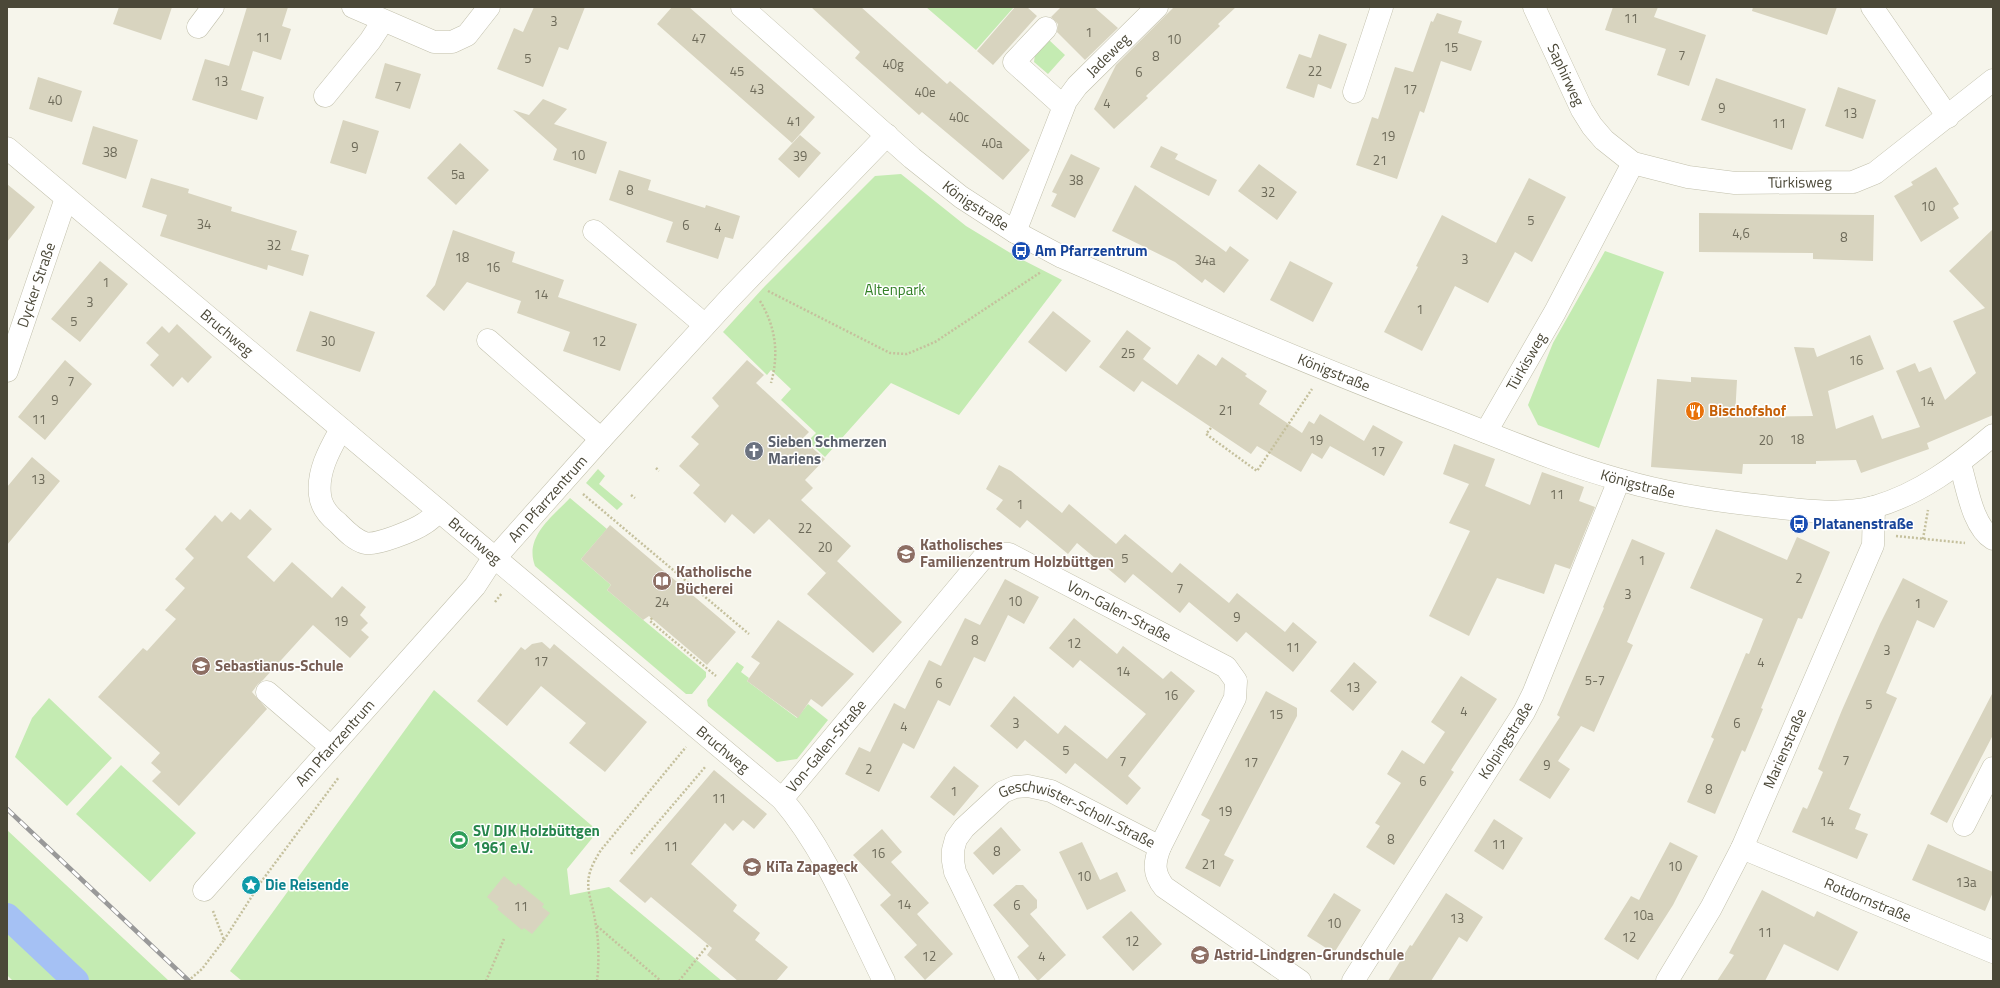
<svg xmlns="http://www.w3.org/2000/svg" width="2000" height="988" font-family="'Titillium Web',sans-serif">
	<rect width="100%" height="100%" fill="#f6f5eb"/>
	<path fill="#c4ebb2" d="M926 7H1014L976 50Z
		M1049 40 1065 55 1048 74 1034 62 1035 54Z
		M901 174 966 226 1017 257 1062 280 959 415 891 383 825 457 808 441 816 433 781 400 791 389 771 370 767 375 723 332 765 286 875 176Z
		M1605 251 1664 272 1599 448 1538 425 1528 405 1553 343Z
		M598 469 605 476 599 484 623 504 617 510 586 483Z
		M570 498 607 529 581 559 611 585 607 590 706 672V677L692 694H686L535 566C524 537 552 517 570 498Z
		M737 662 744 667 741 672 749 678 747 681 797 718 808 704 828 720 797 759 777 762 708 706 707 700Z
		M434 690 598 831 567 869 570 895 609 887 722 981H242L230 971Z
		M49 698 112 758 67 806 15 757 32 718Z
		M121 765 196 833 150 882 76 814Z
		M7 830 168 980 13 981 7 975Z"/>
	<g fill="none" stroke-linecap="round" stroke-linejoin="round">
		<path stroke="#a5c1f4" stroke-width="26" d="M7 916 76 981"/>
	</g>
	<path fill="#d8d4bf" d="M119 7H172L161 40 113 24Z
		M247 7H288L282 26 291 29 281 60 253 51 241 90 264 97 257 120 192 100 205 59 229 66Z
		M534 7H585L568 50 559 47 543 87 497 69 514 28 523 32Z
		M672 7H689L815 117 792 143 657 24Z
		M811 7H861L947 84 950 81 1030 150 1003 180 922 112 919 115 855 58 860 52Z
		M1015 7H1027L1037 16 993 65 977 51Z
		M1061 7H1094L1118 28 1085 60 1057 32 1058 24 1051 17Z
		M1174 7H1236L1218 24 1220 26 1146 96 1148 98 1114 129 1094 109 1116 65Z
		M1613 7H1658L1654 17 1706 35 1689 86 1657 75 1666 49 1605 30Z
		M1753 7H1837L1827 35 1752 11Z
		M1437 13 1462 21 1458 33 1482 41 1471 71 1441 61 1424 113 1420 111 1397 179 1356 165 1372 117 1378 119 1395 67 1413 72 1431 21 1433 22Z
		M1319 34 1347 44 1331 89 1318 84 1314 98 1286 88 1299 54 1311 58Z
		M385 63 421 74 410 109 375 98Z
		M38 77 82 91 72 122 29 109Z
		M1716 78 1806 109 1792 150 1701 120Z
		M1838 87 1876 100 1863 139 1825 126Z
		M543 99 567 109 554 124 607 142 596 174 553 160 557 149 513 110 529 115Z
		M343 120 379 131 366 174 330 163Z
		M93 126 138 140 126 179 82 164Z
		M800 135 821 153 799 178 778 159Z
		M460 143 489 170 456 205 427 178Z
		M1161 146 1178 154 1175 159 1217 180 1209 196 1150 167Z
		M1071 154 1100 168 1075 218 1051 206 1057 194 1052 192Z
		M1259 164 1297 192 1277 220 1238 191Z
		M1936 167 1959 204 1953 208 1959 218 1921 242 1894 196 1913 185 1911 182Z
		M619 170 651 180 648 190 705 208 706 205 740 216 733 239 725 237 718 259 666 242 673 222 609 200Z
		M151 178 189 189 188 193 232 207 231 211 297 231 291 250 309 255 303 276 268 265 267 270 160 236 167 215 142 207Z
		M1529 178 1566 197 1532 262 1515 252 1488 303 1455 286 1422 351 1384 332 1418 267 1416 266 1442 215 1496 243Z
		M7 184 35 207 7 242Z
		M1135 185 1226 252 1230 246 1249 260 1224 293 1205 279 1202 283 1175 262 1112 231Z
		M1699 213 1874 215 1873 261 1813 259V253L1699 252Z
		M1993 229V415L1927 443 1929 449 1861 473 1856 460 1816 461V464H1743L1742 474 1651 467 1657 379 1691 382V377L1737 380 1735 417 1813 416 1794 347 1814 348 1817 357 1870 335 1884 369 1828 391 1836 429 1873 415 1882 439 1920 427 1896 371 1915 363 1919 372 1931 367 1945 400 1976 373 1953 321 1985 308 1949 271Z
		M453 230 515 252 512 262 564 280 558 297 637 324 620 371 563 351 570 332 517 313 521 301 467 282 444 311 426 296 435 285Z
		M100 261 128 284 80 342 51 319Z
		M1290 261 1333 283 1313 322 1270 300Z
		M310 311 375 332 360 372 296 351Z
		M1053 311 1091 341 1066 372 1028 342Z
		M177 324 212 357 188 383 182 377 173 387 150 365 159 355 146 343 162 326 169 333Z
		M1127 330 1151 348 1143 359 1177 385 1198 354 1216 366 1222 357 1247 374 1245 376 1267 391 1259 404 1302 433 1309 421 1314 424 1320 414 1364 441 1373 425 1403 442 1384 476 1330 446 1322 459 1312 453 1301 472 1257 446 1251 454 1142 381 1134 392 1099 367Z
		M65 360 92 384 45 440 18 417Z
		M747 360 764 375 756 383 809 432 802 439 825 459 805 480 813 488 801 500 851 546 826 573 769 519 754 534 732 514 725 523 693 493 700 485 679 466 699 444 691 437 719 406 712 398Z
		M1454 444 1495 459 1485 486 1530 505 1542 472 1584 487 1579 501 1595 507 1570 569 1555 564 1544 594 1497 578 1469 636 1429 616 1470 531 1449 523 1469 484 1443 474Z
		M32 457 60 481 7 545V487Z
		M999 465 1011 471 1062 513 1069 504 1116 544 1125 534 1172 573 1180 563 1229 603 1237 593 1285 632 1293 622 1317 642 1293 672 1246 632 1237 642 1189 602 1180 613 1133 574 1125 583 1077 543 1068 554 1027 520 1020 528 996 509 1003 500 986 489Z
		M250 509 272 529 247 557 274 582 292 562 332 598 342 586 366 607 360 615 368 623 361 630 369 637 350 658 313 625 263 680 258 684 252 692 267 709 179 806 152 781 161 772 151 763 160 753 98 697 143 648 147 651 176 619 165 610 185 588 175 579 194 558 185 549 215 515 222 522 231 512 240 520Z
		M610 525 736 632 707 665 649 616 643 620 607 590 611 585 581 559Z
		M1716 529 1787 560 1797 537 1830 552 1802 619 1798 618 1761 708 1763 709 1745 752 1742 750 1715 814 1687 802 1714 739 1711 737 1746 653 1749 654 1763 619 1690 588Z
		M1632 539 1665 553 1627 642 1633 645 1594 732 1581 726 1558 761 1570 769 1550 799 1519 780 1560 717 1557 715 1604 608 1603 607Z
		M837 561 902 622 873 653 807 594Z
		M1903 578 1948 601 1934 628 1917 620 1886 693 1897 698 1849 809 1861 814 1855 829 1868 834 1857 859 1792 832 1803 807 1807 809 1823 772 1818 769 1842 710 1880 624Z
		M1005 579 1039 597 1024 624 1008 615 985 662 974 657 950 706 938 700 914 749 903 743 879 792 845 774 859 747 870 752 894 703 905 709 929 660 941 666 965 618 980 625Z
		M1074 618 1117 654 1123 646 1163 679 1171 671 1195 691 1128 776 1141 788 1127 805 1075 763 1066 774 1025 740 1017 749 990 726 1014 696 1058 734 1065 725 1107 759 1146 714 1080 660 1073 668 1049 648Z
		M778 620 854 674 822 707 811 699 798 718 747 681 760 663 751 657Z
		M542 642 550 649 554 644 647 722 605 772 569 743 586 723 541 686 507 726 477 701 521 647 525 650 532 644Z
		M1354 662 1377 682 1353 711 1330 691Z
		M1461 676 1497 699 1451 770 1454 772 1394 865 1366 847 1380 826 1375 823 1401 783 1387 774 1402 750 1424 764 1445 732 1431 722Z
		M1266 691 1297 708V716L1224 855 1234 860 1220 887 1185 868 1210 820 1201 815Z
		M1993 692V735L1947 823 1930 814Z
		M954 766 979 786 954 816 930 797Z
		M714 770 767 814 754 829 743 820 733 831 725 823 691 864 737 905 733 911 760 933 755 940 788 967 776 981H738L707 955 712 948 651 897 645 903 619 881Z
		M1494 819 1523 838 1503 870 1474 851Z
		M1001 827 1021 850 993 875 973 853Z
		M882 829 902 852 891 862 929 903 917 914 953 954 925 980 904 957 917 945 880 905 891 895 853 855Z
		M1082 842 1100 880 1117 872 1126 891 1087 910 1059 852Z
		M1670 842 1698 856 1673 905 1638 960 1604 939 1631 896 1639 900Z
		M1928 844 1993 872V892L1985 911 1912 880Z
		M504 876 516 886 518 883 544 904 542 907 550 913 532 934 524 928 522 930 497 909 499 907 487 897Z
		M1016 885H1023L1037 900V908L1030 914 1066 955 1038 981 1017 957 1029 946 993 905Z
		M1762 890 1814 917 1817 911 1858 932 1838 971 1784 944 1765 981H1717L1734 955 1729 953Z
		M1334 893 1361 910 1334 953 1307 936Z
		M1446 893 1483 917 1467 942 1459 937 1431 981H1388L1410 945 1412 946Z
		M1131 911 1162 944 1133 971 1102 937Z"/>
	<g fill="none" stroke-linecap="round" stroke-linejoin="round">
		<defs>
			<g id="minor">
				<path d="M353 7 434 42H452L467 35 489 7"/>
				<path id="s1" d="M742 7 912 158 961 197 1015 232 1062 257C1190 313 1317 368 1447 417 1504 439 1562 464 1621 480 1668 494 1716 501 1764 506 1799 510 1839 516 1874 507 1920 494 1958 465 1993 435"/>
				<path id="s2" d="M1534 7 1582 110 1592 126 1604 140 1633 163 1688 177 1735 183 1853 182 1875 173 1993 80"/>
				<path d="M1872 7 1948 117"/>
				<path d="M198 27 213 7"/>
				<path d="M1046 28 1014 62 1063 106"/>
				<path d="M1354 92 1382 7"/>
				<path d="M325 96 370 41 383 21"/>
				<path id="s3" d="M7 148 782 799C825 849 854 921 884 981"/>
				<path d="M594 231 705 325"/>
				<path id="s4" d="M1015 232 1066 101 1077 86 1157 7"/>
				<path d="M488 340 601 439"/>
				<path id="s5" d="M7 371 66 198"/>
				<path d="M341 429C330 449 317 471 320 495 321 506 329 516 338 523 345 530 354 540 365 543 376 546 415 530 425 523 430 520 435 515 439 511"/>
				<path id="s6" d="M1486 432 1555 312 1633 163"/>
				<path d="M1960 464C1967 486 1972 526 1993 539"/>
				<path d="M267 692 331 747"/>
				<path id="s7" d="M782 799 983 558 995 553 1009 554 1226 667 1236 681 1235 698 1160 847"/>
				<path d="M1964 825 1993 768"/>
				<path id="s8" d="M1742 848 1993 952"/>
				<path id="s9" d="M204 890 475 586 488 566 601 439 730 298 887 135"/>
				<path id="s10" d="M1008 981 955 872 953 861V850L956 839 964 828 1003 792 1015 787 1028 786 1051 791 1160 847C1154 863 1153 873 1164 887L1300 981"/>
				<path id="s11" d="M1353 981 1524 712 1533 694 1619 480"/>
				<path id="s12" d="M1667 981 1711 908 1742 848 1873 545 1874 507"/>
			</g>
		</defs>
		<use href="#minor" stroke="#c2c0ac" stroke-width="23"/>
		<path stroke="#c5c09d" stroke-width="2.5" stroke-dasharray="2 2" stroke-linecap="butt" d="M768 291 890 353 907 354 935 342 1041 272
			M760 301C776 327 779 354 771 383
			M1211 428 1206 434 1257 471 1312 389
			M656 468 659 471
			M583 494 749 634
			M631 495 635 498
			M1896 536 1965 543
			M1923 539 1928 510
			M495 602 502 593
			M652 618 650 621 716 676
			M631 854 706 766
			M597 926 661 981
			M224 940 261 882 339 777
			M188 981 202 969 224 940 213 911
			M486 981 504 939
			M597 981C599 966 599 940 596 926 591 891 579 884 601 850L686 747
			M679 981 708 945"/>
		<use href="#minor" stroke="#fff" stroke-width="22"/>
		<defs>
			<path id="rail" d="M7 809 189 981"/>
		</defs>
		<use href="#rail" stroke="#999" stroke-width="4.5"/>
		<use href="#rail" stroke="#fff" stroke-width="3" stroke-dasharray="9" stroke-linecap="butt"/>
	</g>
	<defs>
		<symbol id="bus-disc" viewBox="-11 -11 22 22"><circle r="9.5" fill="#1a4fb4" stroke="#fff"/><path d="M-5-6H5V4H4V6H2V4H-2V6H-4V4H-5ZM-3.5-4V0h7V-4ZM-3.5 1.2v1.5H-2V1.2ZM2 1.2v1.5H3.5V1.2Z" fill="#fff"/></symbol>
		<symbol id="restaurant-disc" viewBox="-11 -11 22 22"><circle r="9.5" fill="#e8710a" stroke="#fff"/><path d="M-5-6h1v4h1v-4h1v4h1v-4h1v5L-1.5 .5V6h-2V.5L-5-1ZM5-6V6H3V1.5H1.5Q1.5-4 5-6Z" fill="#fff"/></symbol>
		<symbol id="church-disc" viewBox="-11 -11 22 22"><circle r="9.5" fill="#6b7280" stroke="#fff"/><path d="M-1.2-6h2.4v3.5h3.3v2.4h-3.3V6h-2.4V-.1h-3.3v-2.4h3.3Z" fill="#fff"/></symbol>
		<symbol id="school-disc" viewBox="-11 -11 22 22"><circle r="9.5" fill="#8d6e63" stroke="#fff"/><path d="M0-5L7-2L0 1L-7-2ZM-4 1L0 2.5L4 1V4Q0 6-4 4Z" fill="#fff"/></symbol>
		<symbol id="library-disc" viewBox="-11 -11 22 22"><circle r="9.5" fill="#8d6e63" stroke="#fff"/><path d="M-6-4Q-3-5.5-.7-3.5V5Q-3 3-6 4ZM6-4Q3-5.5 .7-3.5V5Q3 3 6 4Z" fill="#fff"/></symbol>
		<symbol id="stadium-disc" viewBox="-11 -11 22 22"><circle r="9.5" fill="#2e9e5b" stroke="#fff"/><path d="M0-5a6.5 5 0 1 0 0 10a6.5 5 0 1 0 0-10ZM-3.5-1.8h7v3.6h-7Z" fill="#fff"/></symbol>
		<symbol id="sight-disc" viewBox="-11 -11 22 22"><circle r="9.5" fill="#0f9aa8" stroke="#fff"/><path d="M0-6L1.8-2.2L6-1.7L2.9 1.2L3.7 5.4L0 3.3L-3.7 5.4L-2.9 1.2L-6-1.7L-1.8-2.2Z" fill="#fff"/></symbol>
	</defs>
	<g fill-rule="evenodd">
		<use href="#bus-disc" x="1010" y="240" width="22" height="22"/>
		<use href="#restaurant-disc" x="1684" y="400" width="22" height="22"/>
		<use href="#church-disc" x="743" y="440" width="22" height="22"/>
		<use href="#bus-disc" x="1788" y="513" width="22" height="22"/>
		<use href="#school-disc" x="895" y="543" width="22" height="22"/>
		<use href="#library-disc" x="651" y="570" width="22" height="22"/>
		<use href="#school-disc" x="190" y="655" width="22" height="22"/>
		<use href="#stadium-disc" x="448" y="829" width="22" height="22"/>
		<use href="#school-disc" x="741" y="856" width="22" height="22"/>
		<use href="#sight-disc" x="240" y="874" width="22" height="22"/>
		<use href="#school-disc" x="1189" y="944" width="22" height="22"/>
	</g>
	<g text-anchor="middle" stroke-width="3" stroke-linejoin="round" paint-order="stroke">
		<g font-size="13" fill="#6e6b5a">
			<text x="1631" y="23">11</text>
			<text x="554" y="26">3</text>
			<text x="1089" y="37">1</text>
			<text x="263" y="42">11</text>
			<text x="699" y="43">47</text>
			<text x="1174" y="44">10</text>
			<text x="1451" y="52">15</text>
			<text x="1682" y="60">7</text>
			<text x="1156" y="61">8</text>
			<text x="528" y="63">5</text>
			<text x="893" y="69">40g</text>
			<text x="737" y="76">45</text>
			<text x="1315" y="76">22</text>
			<text x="1139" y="77">6</text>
			<text x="221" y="86">13</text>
			<text x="398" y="91">7</text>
			<text x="757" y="94">43</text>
			<text x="1410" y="94">17</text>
			<text x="925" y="97">40e</text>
			<text x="55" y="105">40</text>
			<text x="1107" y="108">4</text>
			<text x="1722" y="113">9</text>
			<text x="1850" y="118">13</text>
			<text x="959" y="122">40c</text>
			<text x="794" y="126">41</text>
			<text x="1779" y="128">11</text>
			<text x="1388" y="141">19</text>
			<text x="992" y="148">40a</text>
			<text x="355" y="152">9</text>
			<text x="110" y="157">38</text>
			<text x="578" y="160">10</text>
			<text x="800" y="161">39</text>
			<text x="1380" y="165">21</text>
			<text x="458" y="179">5a</text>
			<text x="1076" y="185">38</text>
			<text x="630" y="195">8</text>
			<text x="1268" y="197">32</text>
			<text x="1928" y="211">10</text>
			<text x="1531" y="225">5</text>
			<text x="204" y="229">34</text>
			<text x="686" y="230">6</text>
			<text x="718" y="232">4</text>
			<text x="1741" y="238">4,6</text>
			<text x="1844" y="242">8</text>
			<text x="274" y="250">32</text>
			<text x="462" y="262">18</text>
			<text x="1465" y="264">3</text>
			<text x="1205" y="265">34a</text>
			<text x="493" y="272">16</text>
			<text x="106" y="287">1</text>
			<text x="541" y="299">14</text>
			<text x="90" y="307">3</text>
			<text x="1420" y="314">1</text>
			<text x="74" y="326">5</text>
			<text x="328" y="346">30</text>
			<text x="599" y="346">12</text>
			<text x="1128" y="358">25</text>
			<text x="1856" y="365">16</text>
			<text x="71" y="386">7</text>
			<text x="55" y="405">9</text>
			<text x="1927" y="406">14</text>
			<text x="1226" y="415">21</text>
			<text x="39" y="424">11</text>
			<text x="1797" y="444">18</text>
			<text x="1316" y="445">19</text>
			<text x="1766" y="445">20</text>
			<text x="1378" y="456">17</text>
			<text x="38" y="484">13</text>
			<text x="1557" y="499">11</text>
			<text x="1020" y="509">1</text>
			<text x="805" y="533">22</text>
			<text x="825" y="552">20</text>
			<text x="1125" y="563">5</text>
			<text x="1642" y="565">1</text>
			<text x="1799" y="583">2</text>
			<text x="1180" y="593">7</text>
			<text x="1628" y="599">3</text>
			<text x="1015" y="606">10</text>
			<text x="662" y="607">24</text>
			<text x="1918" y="608">1</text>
			<text x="1237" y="622">9</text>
			<text x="341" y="626">19</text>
			<text x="975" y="645">8</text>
			<text x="1074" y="648">12</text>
			<text x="1293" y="652">11</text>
			<text x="1887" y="655">3</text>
			<text x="541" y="666">17</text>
			<text x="1761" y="667">4</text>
			<text x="1123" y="676">14</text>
			<text x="1595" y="685">5-7</text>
			<text x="939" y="688">6</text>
			<text x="1353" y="692">13</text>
			<text x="1171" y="700">16</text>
			<text x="1869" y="709">5</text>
			<text x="1464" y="716">4</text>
			<text x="1276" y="719">15</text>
			<text x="1016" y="728">3</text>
			<text x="1737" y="728">6</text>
			<text x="904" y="731">4</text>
			<text x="1066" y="755">5</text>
			<text x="1846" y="765">7</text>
			<text x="1123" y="766">7</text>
			<text x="1251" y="767">17</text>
			<text x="1547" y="770">9</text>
			<text x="869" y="774">2</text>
			<text x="1423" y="786">6</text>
			<text x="1709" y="794">8</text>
			<text x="954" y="796">1</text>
			<text x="719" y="803">11</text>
			<text x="1225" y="816">19</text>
			<text x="1827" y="826">14</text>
			<text x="1391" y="844">8</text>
			<text x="1499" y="849">11</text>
			<text x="671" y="851">11</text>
			<text x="997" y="856">8</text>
			<text x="878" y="858">16</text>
			<text x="1209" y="869">21</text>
			<text x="1675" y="871">10</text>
			<text x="1084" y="881">10</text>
			<text x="1966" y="887">13a</text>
			<text x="904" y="909">14</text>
			<text x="1017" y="910">6</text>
			<text x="521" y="911">11</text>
			<text x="1643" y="920">10a</text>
			<text x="1457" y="923">13</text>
			<text x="1334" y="928">10</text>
			<text x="1765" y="937">11</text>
			<text x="1629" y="942">12</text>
			<text x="1132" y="946">12</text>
			<text x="929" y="961">12</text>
			<text x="1042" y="961">4</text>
		</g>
		<g font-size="15" fill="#4b4838" stroke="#fff">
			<text dy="5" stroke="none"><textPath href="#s4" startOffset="203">Jadeweg</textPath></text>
			<text dy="5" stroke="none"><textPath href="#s2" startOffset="75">Saphirweg</textPath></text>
			<text dy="5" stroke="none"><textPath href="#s2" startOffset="357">Türkisweg</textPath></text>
			<text dy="5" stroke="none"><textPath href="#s1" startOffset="307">Königstraße</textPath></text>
			<text dy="5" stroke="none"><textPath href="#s5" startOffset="91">Dycker Straße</textPath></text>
			<text dy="5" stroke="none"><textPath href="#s3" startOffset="287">Bruchweg</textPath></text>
			<text dy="5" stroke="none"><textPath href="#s6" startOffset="81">Türkisweg</textPath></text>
			<text dy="5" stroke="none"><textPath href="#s1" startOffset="703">Königstraße</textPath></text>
			<text dy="5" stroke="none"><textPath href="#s1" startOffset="1027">Königstraße</textPath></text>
			<text dy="5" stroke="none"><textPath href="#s9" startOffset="521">Am Pfarrzentrum</textPath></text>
			<text dy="5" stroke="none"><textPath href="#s3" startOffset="611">Bruchweg</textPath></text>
			<text dy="5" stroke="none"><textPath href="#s7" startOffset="465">Von-Galen-Straße</textPath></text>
			<text dy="5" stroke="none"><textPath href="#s11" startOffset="285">Kolpingstraße</textPath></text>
			<text dy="5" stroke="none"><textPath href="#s9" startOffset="197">Am Pfarrzentrum</textPath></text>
			<text dy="5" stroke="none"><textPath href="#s7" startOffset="69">Von-Galen-Straße</textPath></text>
			<text dy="5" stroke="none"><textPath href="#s3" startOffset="935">Bruchweg</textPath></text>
			<text dy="5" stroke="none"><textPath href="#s12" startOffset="261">Marienstraße</textPath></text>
			<text dy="5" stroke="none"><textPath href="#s10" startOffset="302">Geschwister-Scholl-Straße</textPath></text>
			<text dy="5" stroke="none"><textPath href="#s8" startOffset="136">Rotdornstraße</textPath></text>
		</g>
		<g font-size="15" font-weight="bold" fill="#164399" stroke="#fff" text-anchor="start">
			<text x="1035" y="256">Am Pfarrzentrum</text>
			<text x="1813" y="529">Platanenstraße</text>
		</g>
		<g font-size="15" fill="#338127" stroke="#fff">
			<text x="895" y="295">Altenpark</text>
		</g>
		<g font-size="15" font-weight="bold" fill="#c56008" stroke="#fff" text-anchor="start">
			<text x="1709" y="416">Bischofshof</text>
		</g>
		<g font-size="15" font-weight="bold" fill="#5b616d" stroke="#fff" text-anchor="start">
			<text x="768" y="447">Sieben Schmerzen<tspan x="768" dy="17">Mariens</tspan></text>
		</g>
		<g font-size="15" font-weight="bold" fill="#785e54" stroke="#fff" text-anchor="start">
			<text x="920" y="550">Katholisches<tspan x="920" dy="17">Familienzentrum Holzbüttgen</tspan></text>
			<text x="676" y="577">Katholische<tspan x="676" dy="17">Bücherei</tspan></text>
			<text x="215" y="671">Sebastianus-Schule</text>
			<text x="766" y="872">KiTa Zapageck</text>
			<text x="1214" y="960">Astrid-Lindgren-Grundschule</text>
		</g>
		<g font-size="15" font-weight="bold" fill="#27864d" stroke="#fff" text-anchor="start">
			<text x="473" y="836">SV DJK Holzbüttgen<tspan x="473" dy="17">1961 e.V.</tspan></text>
		</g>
		<g font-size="15" font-weight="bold" fill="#0d838f" stroke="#fff" text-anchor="start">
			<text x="265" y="890">Die Reisende</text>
		</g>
	</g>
	<rect width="2000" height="988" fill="none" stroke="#4b4838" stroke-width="16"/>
</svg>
